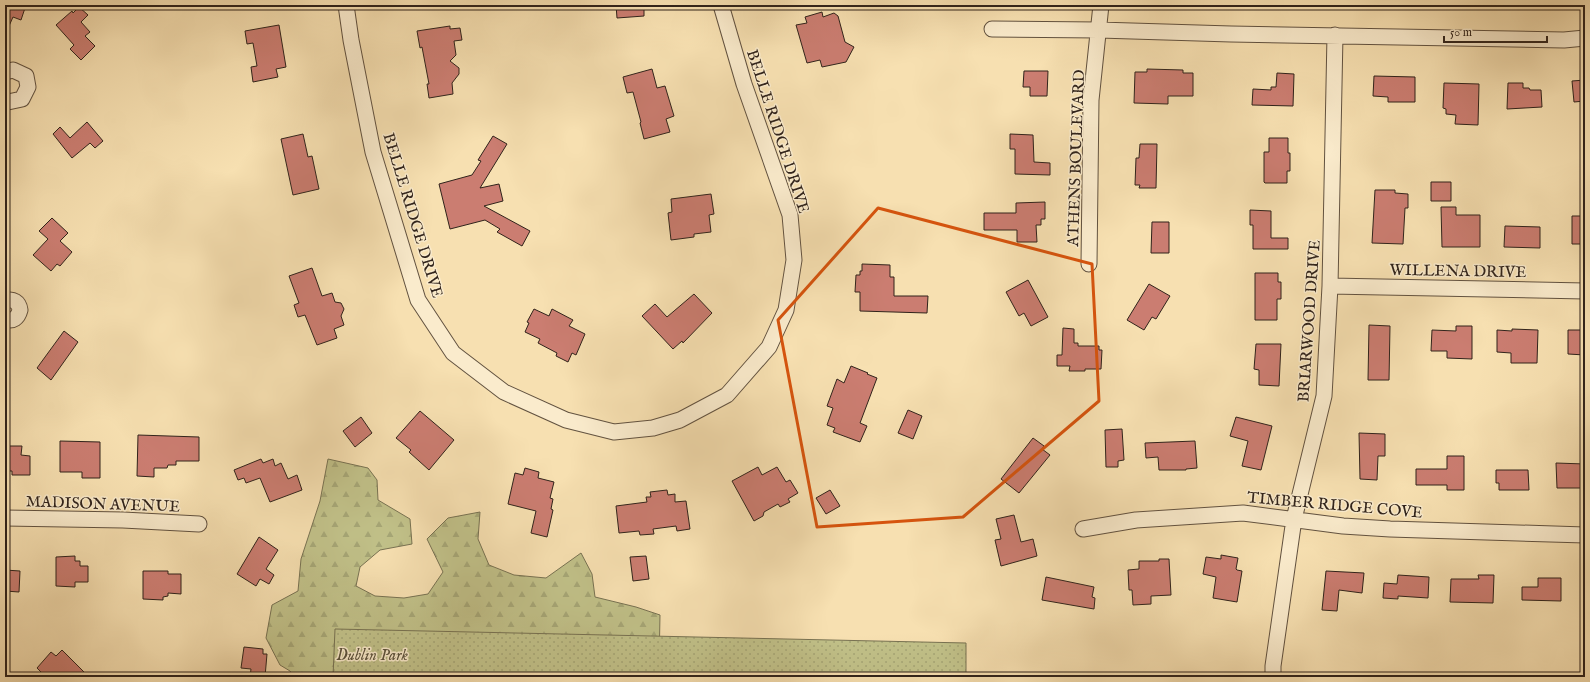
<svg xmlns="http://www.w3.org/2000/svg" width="1590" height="682" font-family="'IM FELL English',serif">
	<defs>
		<pattern id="forest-firs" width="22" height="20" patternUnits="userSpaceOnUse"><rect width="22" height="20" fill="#c1c189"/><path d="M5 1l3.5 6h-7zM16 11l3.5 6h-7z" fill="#a6a676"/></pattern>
		<pattern id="park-dots" width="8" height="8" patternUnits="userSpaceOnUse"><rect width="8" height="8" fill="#c1c189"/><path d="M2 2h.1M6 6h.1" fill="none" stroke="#a6a676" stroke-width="1.8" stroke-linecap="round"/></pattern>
	</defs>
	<rect width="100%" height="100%" fill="#f7e0b1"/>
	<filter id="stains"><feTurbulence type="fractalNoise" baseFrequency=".005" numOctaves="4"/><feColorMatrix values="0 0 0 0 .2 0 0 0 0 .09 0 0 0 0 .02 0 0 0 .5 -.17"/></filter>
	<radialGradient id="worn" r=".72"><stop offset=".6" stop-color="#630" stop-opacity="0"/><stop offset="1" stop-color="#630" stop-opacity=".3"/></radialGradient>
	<path fill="url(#forest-firs)" stroke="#787252" d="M328 459 368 468 377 480 378 500 410 519 412 544 380 550 360 567 356 586 375 596 404 598 428 594 443 572 427 539 448 518 480 512 478 539 489 565 514 575 546 578 581 553 592 574 595 597 636 607 660 615 659 666 409 677H294L290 671 280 665 266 638 272 605 298 591 301 559 320 501Z"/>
	<path fill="url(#park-dots)" stroke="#787252" d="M335 629 966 643V677H333Z"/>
	<path fill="#cb7d71" stroke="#30231b" d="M5 5H26L21 20 13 17 5 35Z
		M616 5H644V16L617 18Z
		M79 7 88 15 81 22 90 32 85 36 95 46 81 60 70 49 74 45 56 25 72 11 73 13Z
		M822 12 823 17 834 13 838 16 845 42 854 47 846 62 822 67 820 60 807 63 796 25 807 23 805 17Z
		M279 25 286 67 276 69 278 77 253 82 251 67 257 66 253 43 247 44 245 31Z
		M450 26V29L460 28 462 40 454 41 456 55 450 61 459 68V74L452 83 453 94 429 98 427 84H429L422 47 420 48 417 31Z
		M652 69 657 88 665 86 674 116 666 119 670 132 644 139 640 123 641 122 633 92 627 93 623 77Z
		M1147 69 1183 70V73H1193V96H1168V104L1134 103 1135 72H1147Z
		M1024 71H1048L1047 96H1030V87H1023Z
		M1277 73 1294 74 1293 106 1252 105 1253 89 1271 90V87H1276Z
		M1374 76 1415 77V102H1388V97L1373 96Z
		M1585 80V101L1574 102 1572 81Z
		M1444 83 1479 84 1478 125 1455 124 1456 115 1446 114V109L1443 108Z
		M1508 83H1523V88H1529L1530 90H1541L1542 107 1507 109Z
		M87 122 103 141 95 148 90 143 72 158 53 134 60 127 70 138Z
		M303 134 308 157 312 156 319 189 293 195 281 139Z
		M1010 134 1033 135 1034 162 1050 163V175L1015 174V149H1010Z
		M493 136 507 144 480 188 499 184 503 201 484 206 530 231 522 246 497 232 500 229 485 220 450 229 439 184 472 175 481 161 478 160Z
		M1269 138H1288V153H1290V171H1287V183H1265L1264 182V152H1269Z
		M1140 144H1157L1156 188H1139L1140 185H1135L1136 158H1139Z
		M1431 182H1451V201H1431Z
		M1375 190H1395V193L1408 194V208H1405L1403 244 1372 243Z
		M711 194 714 214 709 215 711 232 694 234V237L671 240 668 213 672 212 671 199Z
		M1045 202V219H1041V225H1036L1037 242H1017V230H984V213H1016V203Z
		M1441 207H1456V215H1480V247H1442Z
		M1250 210 1271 211V238H1288V249H1253V225H1250Z
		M1572 216H1584L1585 244H1572Z
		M52 218 68 233 60 241 72 252 60 266 57 264 51 271 33 255 48 239 39 231Z
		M1152 222H1169V253H1151Z
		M1505 226 1540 227V248L1504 247Z
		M862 264 890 265V277H894V296H928L927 313 860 311V292H855L856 275H860V271H862Z
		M312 268 322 296 332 293 335 302 341 303 344 309 341 316 344 325 334 329 337 338 317 345 305 315 298 317 294 305 299 303 289 276Z
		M1255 273H1278V282H1281V299H1277V320H1255Z
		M1028 280 1048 317 1031 326 1024 313 1019 316 1006 292Z
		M1149 284 1170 296 1156 319 1152 317 1144 330 1127 320Z
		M694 294 712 313 683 343 682 341 673 349 642 316 655 304 667 317Z
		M534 309 549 316 552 309 573 320 569 326 585 334 576 355 572 353 568 362 556 356 557 353 538 343 540 339 525 332 529 323 527 322Z
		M1369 325 1390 326 1389 380H1368Z
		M1456 326H1472V359L1447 358V351H1431L1432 330 1456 331Z
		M1063 328 1074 329V343H1078V346H1099V350H1102L1101 369H1085V371H1069L1070 366H1057V355H1062Z
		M1512 329 1538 330 1537 363H1511V353L1497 352V330L1512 331Z
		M1568 330H1583V335H1585V355L1568 354Z
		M64 331 78 342 51 380 37 368Z
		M1256 344H1281L1279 386 1259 385V370L1254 369Z
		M851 366 868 373 867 374 877 378 860 423 867 426 860 442 833 432 835 428 827 425 833 408 827 406 837 379 844 383Z
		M908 410 922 416 913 439 898 433Z
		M420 411 454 440 429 470 409 452 411 450 396 438Z
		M361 417 372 433 355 447 343 431Z
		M1236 417 1272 426 1261 470 1242 466 1248 441 1230 436Z
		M1122 429 1124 460 1118 461V467H1106L1105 430Z
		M1359 433 1385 434V456H1378L1377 480 1360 479Z
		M138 435 199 437V461H176V465H168L167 468H154V477L137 476Z
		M1033 438 1044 446 1042 449 1050 455 1019 493 1001 479Z
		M60 441 100 442V478H82V472H60Z
		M1195 441 1197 468 1186 469V470H1159L1158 457 1146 458 1145 443Z
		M5 446H22L21 455 30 456V475H12V471H5Z
		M1447 456H1464V490H1447V485H1416V469H1447Z
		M261 459 263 463 273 459 275 466 281 463 288 479 297 475 302 490 270 502 260 478 246 483 244 478 238 480 234 470Z
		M1556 463 1585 464V488H1557Z
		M758 467 762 475 777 467 786 482 790 480 798 493 788 499 790 502 780 507 778 504 764 512 763 516 754 521 732 481Z
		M525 468 539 472 538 478 554 482 550 498 553 499 551 509 553 510 547 537 531 533 536 511 508 504 515 473 523 475Z
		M1496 470H1528L1529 490H1499V483H1496Z
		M667 490 668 495 675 494V502L686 501 690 529 677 531 676 526 653 529 654 534 640 535 639 531 619 533 616 506 647 502 646 497H651L650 492Z
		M830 490 840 506 826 514 816 498Z
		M1014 515 1021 542 1033 539 1037 556 1001 566 995 540 1001 539 996 519Z
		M259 537 278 550 266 569 274 575 269 584 260 579 256 586 237 574Z
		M1221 555 1238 558 1236 569 1237 570 1242 571 1237 602 1213 598 1216 577 1203 574 1206 557 1221 559Z
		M75 556V561H80V566H88V582H75V587L56 586V557Z
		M646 556 649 579 633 581 630 557Z
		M1159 559H1169L1171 595 1151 596V604L1133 605 1132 590H1129L1128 570 1139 569V561H1159Z
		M5 570 20 571 19 592 5 591Z
		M143 571H168V574H181V594L168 593V596L163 597V600L143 599Z
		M1326 571 1364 573 1362 593 1339 590 1337 611 1322 610Z
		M1398 575 1429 577 1428 598 1398 596V599L1383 598 1384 583 1397 584Z
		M1478 575H1494L1493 603 1450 602 1451 579H1479Z
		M1046 577 1094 587 1092 597 1095 598 1094 609 1042 600Z
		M1538 578H1561V601L1522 600V587H1538Z
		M244 647 263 649V654H267L265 677H250L251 669 241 668Z
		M62 650 89 677H46L37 668 51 652 56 656Z"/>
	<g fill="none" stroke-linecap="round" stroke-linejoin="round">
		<defs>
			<path id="street" d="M346 5 351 40 373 152 418 300 453 353 504 392 566 420 614 432 653 428 680 420 727 395 769 347 786 310 794 260 790 215 744 84 721 5
				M992 29 1099 30 1231 34 1564 40 1585 38
				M5 72 13 70 26 76 28 87 22 99 8 102 5 101
				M1089 264 1091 100 1101 5
				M1330 286 1585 291
				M5 301C13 298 19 302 20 310 18 318 13 322 5 319
				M5 518 123 520 199 524
				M1083 529 1136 520 1243 513 1343 526 1390 529 1585 535
				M1273 677V666L1294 519 1324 396 1330 286 1335 35"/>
		</defs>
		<use href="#street" stroke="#625240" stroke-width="17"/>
		<use href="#street" stroke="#faebcc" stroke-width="15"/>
	</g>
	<path fill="none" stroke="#d6540e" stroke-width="3" stroke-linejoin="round" d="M878 208 1092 264 1099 401 963 517 817 527 778 320Z"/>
	<g text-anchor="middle" stroke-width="3" stroke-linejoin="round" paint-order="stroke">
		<g font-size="16" fill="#30231b" stroke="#faebcc">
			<text transform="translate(779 131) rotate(72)" y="6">BELLE RIDGE DRIVE</text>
			<text transform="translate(1075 158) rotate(-88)" y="6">ATHENS BOULEVARD</text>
			<text transform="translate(414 215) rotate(73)" y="6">BELLE RIDGE DRIVE</text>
			<text transform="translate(1458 270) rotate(1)" y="6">WILLENA DRIVE</text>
			<text transform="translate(1308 321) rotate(-86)" y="6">BRIARWOOD DRIVE</text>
			<text transform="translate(103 503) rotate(2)" y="6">MADISON AVENUE</text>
			<text transform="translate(1335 504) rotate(5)" y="6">TIMBER RIDGE COVE</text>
		</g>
		<g font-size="16" font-style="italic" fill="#5c523c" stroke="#faebcc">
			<text x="372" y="660">Dublin Park</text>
		</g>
	</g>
	<rect width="1590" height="682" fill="none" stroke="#f7e0b1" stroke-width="20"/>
	<rect x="6" y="6" width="1578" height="670" fill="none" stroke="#30231b" stroke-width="2"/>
	<rect x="10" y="10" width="1570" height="662" fill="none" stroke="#30231b"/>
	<path d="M1444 36v6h103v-6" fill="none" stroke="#30231b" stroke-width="2"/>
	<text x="1450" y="36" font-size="12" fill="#30231b" stroke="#faebcc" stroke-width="3" paint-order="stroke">50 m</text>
	<rect width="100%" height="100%" filter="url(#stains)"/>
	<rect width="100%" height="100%" fill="url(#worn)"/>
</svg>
